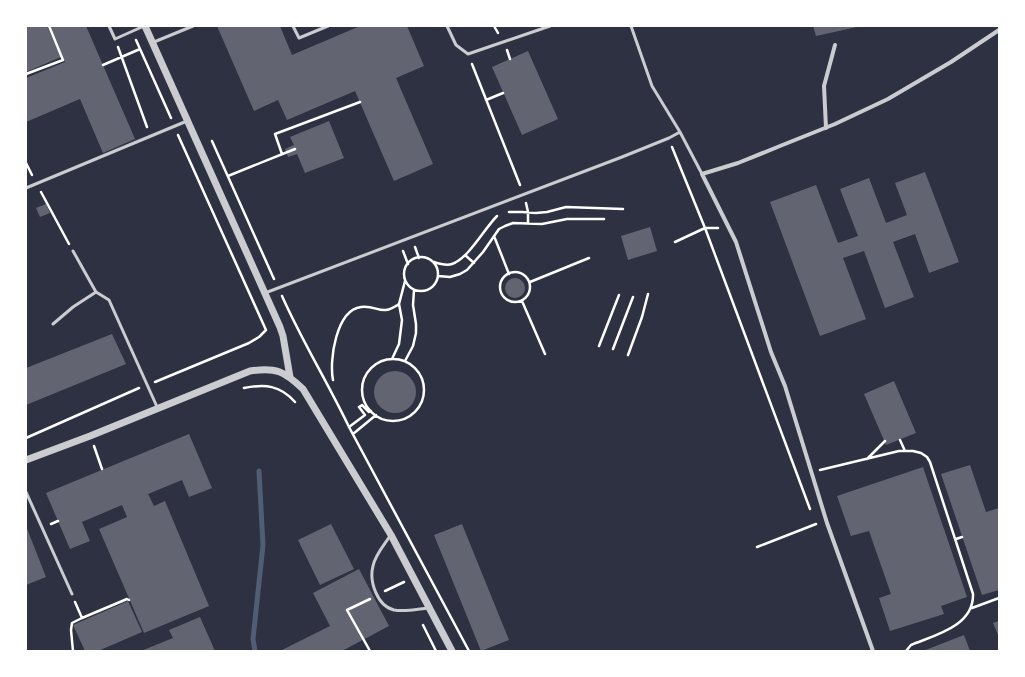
<svg xmlns="http://www.w3.org/2000/svg" width="1025" height="677" font-family="Inter,sans-serif">
	<rect width="100%" height="100%" fill="#2d3142"/>
	<g fill="none" stroke-linecap="round" stroke-linejoin="round">
		<path stroke="#4f5d75" stroke-width="5" d="M255 651 253 639 263 545 259 471"/>
	</g>
	<path fill="#626471" d="M26 26H47L61 57 26 72Z
		M50 26H86L135 139 103 153 80 99 26 122V78L65 62Z
		M217 26H280L292 55 360 26H407L424 66 396 78 433 164 394 181 355 91 287 120 278 100 254 111Z
		M813 26H857V27L816 36Z
		M528 51 558 119 522 135 492 67Z
		M329 121 344 158 305 173 297 154 288 157 285 149 294 145 290 137Z
		M925 172 959 262 929 273 915 234 893 242 914 297 885 308 864 251 843 258 866 319 820 336 770 202 816 185 838 243 858 236 840 189 869 178 886 223 907 215 895 183Z
		M46 204 50 213 40 217 36 208Z
		M650 227 657 251 628 260 621 236Z
		M505 288a10 10 0 1 1 20 0a10 10 0 1 1-20 0Z
		M112 334 126 364 26 405V368Z
		M374 392a21 21 0 1 1 42 0a21 21 0 1 1-42 0Z
		M894 381 916 433 886 445 864 394Z
		M189 434 212 488 189 497 182 480 148 494 154 506 165 501 209 606 144 633 99 529 127 517 122 505 82 522 90 541 70 549 46 493Z
		M970 465 986 512 999 508V590L982 595 941 474Z
		M923 467 967 597 941 606 944 614 890 631 879 598 891 594 869 531 851 536 837 496Z
		M331 524 354 569 320 585 298 540Z
		M462 524 509 640 481 651 434 535Z
		M26 526 46 577 26 585Z
		M359 569 389 626 342 651H280L330 626 313 593Z
		M128 601 142 632 98 651H85L73 625Z
		M200 617 215 651H141L173 638 169 630Z
		M999 621V637L993 623Z
		M964 635 970 651H923Z"/>
	<g fill="none" stroke-linecap="round" stroke-linejoin="round">
		<path stroke="#fff" stroke-width="2.5" d="M494 26 498 33
			M136 40 171 118
			M118 47 147 127
			M507 50 510 59
			M472 64 520 185
			M103 65 140 49
			M26 74 63 60 49 26
			M486 100 503 93
			M212 141 274 279
			M672 147 705 228 810 509
			M282 154 275 134 360 102
			M26 163 32 175
			M228 176 295 149
			M41 192 69 244
			M526 203 528 212V223
			M509 212H522L536 213 547 212 566 207 623 209
			M494 236 509 274
			M675 242 705 228H718
			M415 247 419 258
			M403 251 408 264
			M465 255 474 263
			M404 274a17 17 0 1 1 34 0a17 17 0 1 1-34 0Z
			M434 262C440 264 446 266 452 264 469 258 484 229 497 216
			M500 287a15 15 0 1 1 30 0a15 15 0 1 1-30 0Z
			M438 276 450 277 460 274 467 270 483 252 499 229 505 226 513 223 542 224 567 219H604
			M530 282 589 258
			M282 296C302 341 328 383 349 427L469 651
			M522 301 545 354
			M599 346 619 295
			M613 349 633 297
			M628 355 642 317 648 294
			M392 359 399 344 402 320 399 304 405 281
			M362 390a31 31 0 1 1 62 0a31 31 0 1 1-62 0Z
			M405 361 413 346 416 333V324L413 305 414 290
			M333 380C329 361 336 310 361 307 378 305 381 317 399 304
			M155 382 249 343 259 337 266 330 178 135
			M244 388C265 384 280 385 295 402
			M349 427 365 415 359 407 362 405 369 412 371 411
			M353 434 376 415
			M26 438 139 388
			M900 440 905 451
			M94 446 102 469
			M867 459 885 441
			M820 470 899 451H913L921 453 927 457 930 462 973 594C974 626 935 635 911 645L906 651
			M51 524 58 521
			M956 539 962 537
			M757 547 816 524
			M385 591 404 582
			M370 599 347 610 370 651
			M972 608 999 598
			M82 618 127 599 129 600
			M423 625 436 651
			M73 651 71 630 72 623 82 618 75 602"/>
		<path stroke="#caccd0" stroke-width="3" d="M109 26 115 39 144 26
			M293 26 299 38 328 26
			M447 26 456 45 468 54 550 26
			M631 26 652 86 680 132 702 174
			M154 42 193 26
			M26 188 187 121
			M73 251 96 292
			M265 293 622 157 669 138 680 132
			M53 324 73 307 96 292 109 300 158 409
			M26 492 72 594
			M390 536C384 545 375 555 373 566 369 581 377 606 394 610 405 612 418 609 428 608"/>
		<path stroke="#caccd0" stroke-width="4" d="M826 128 824 86 835 45
			M873 651 827 523 785 386 771 352 736 242 702 174 738 163 780 146 835 124 888 99 951 62 999 30"/>
		<path stroke="#caccd0" stroke-width="7" d="M145 26 280 327 283 336 290 377
			M26 460 90 436 250 371C276 367 284 371 303 389L391 535 452 651"/>
	</g>
	<rect width="1025" height="677" fill="none" stroke="#ffffff" stroke-width="54"/>
</svg>
